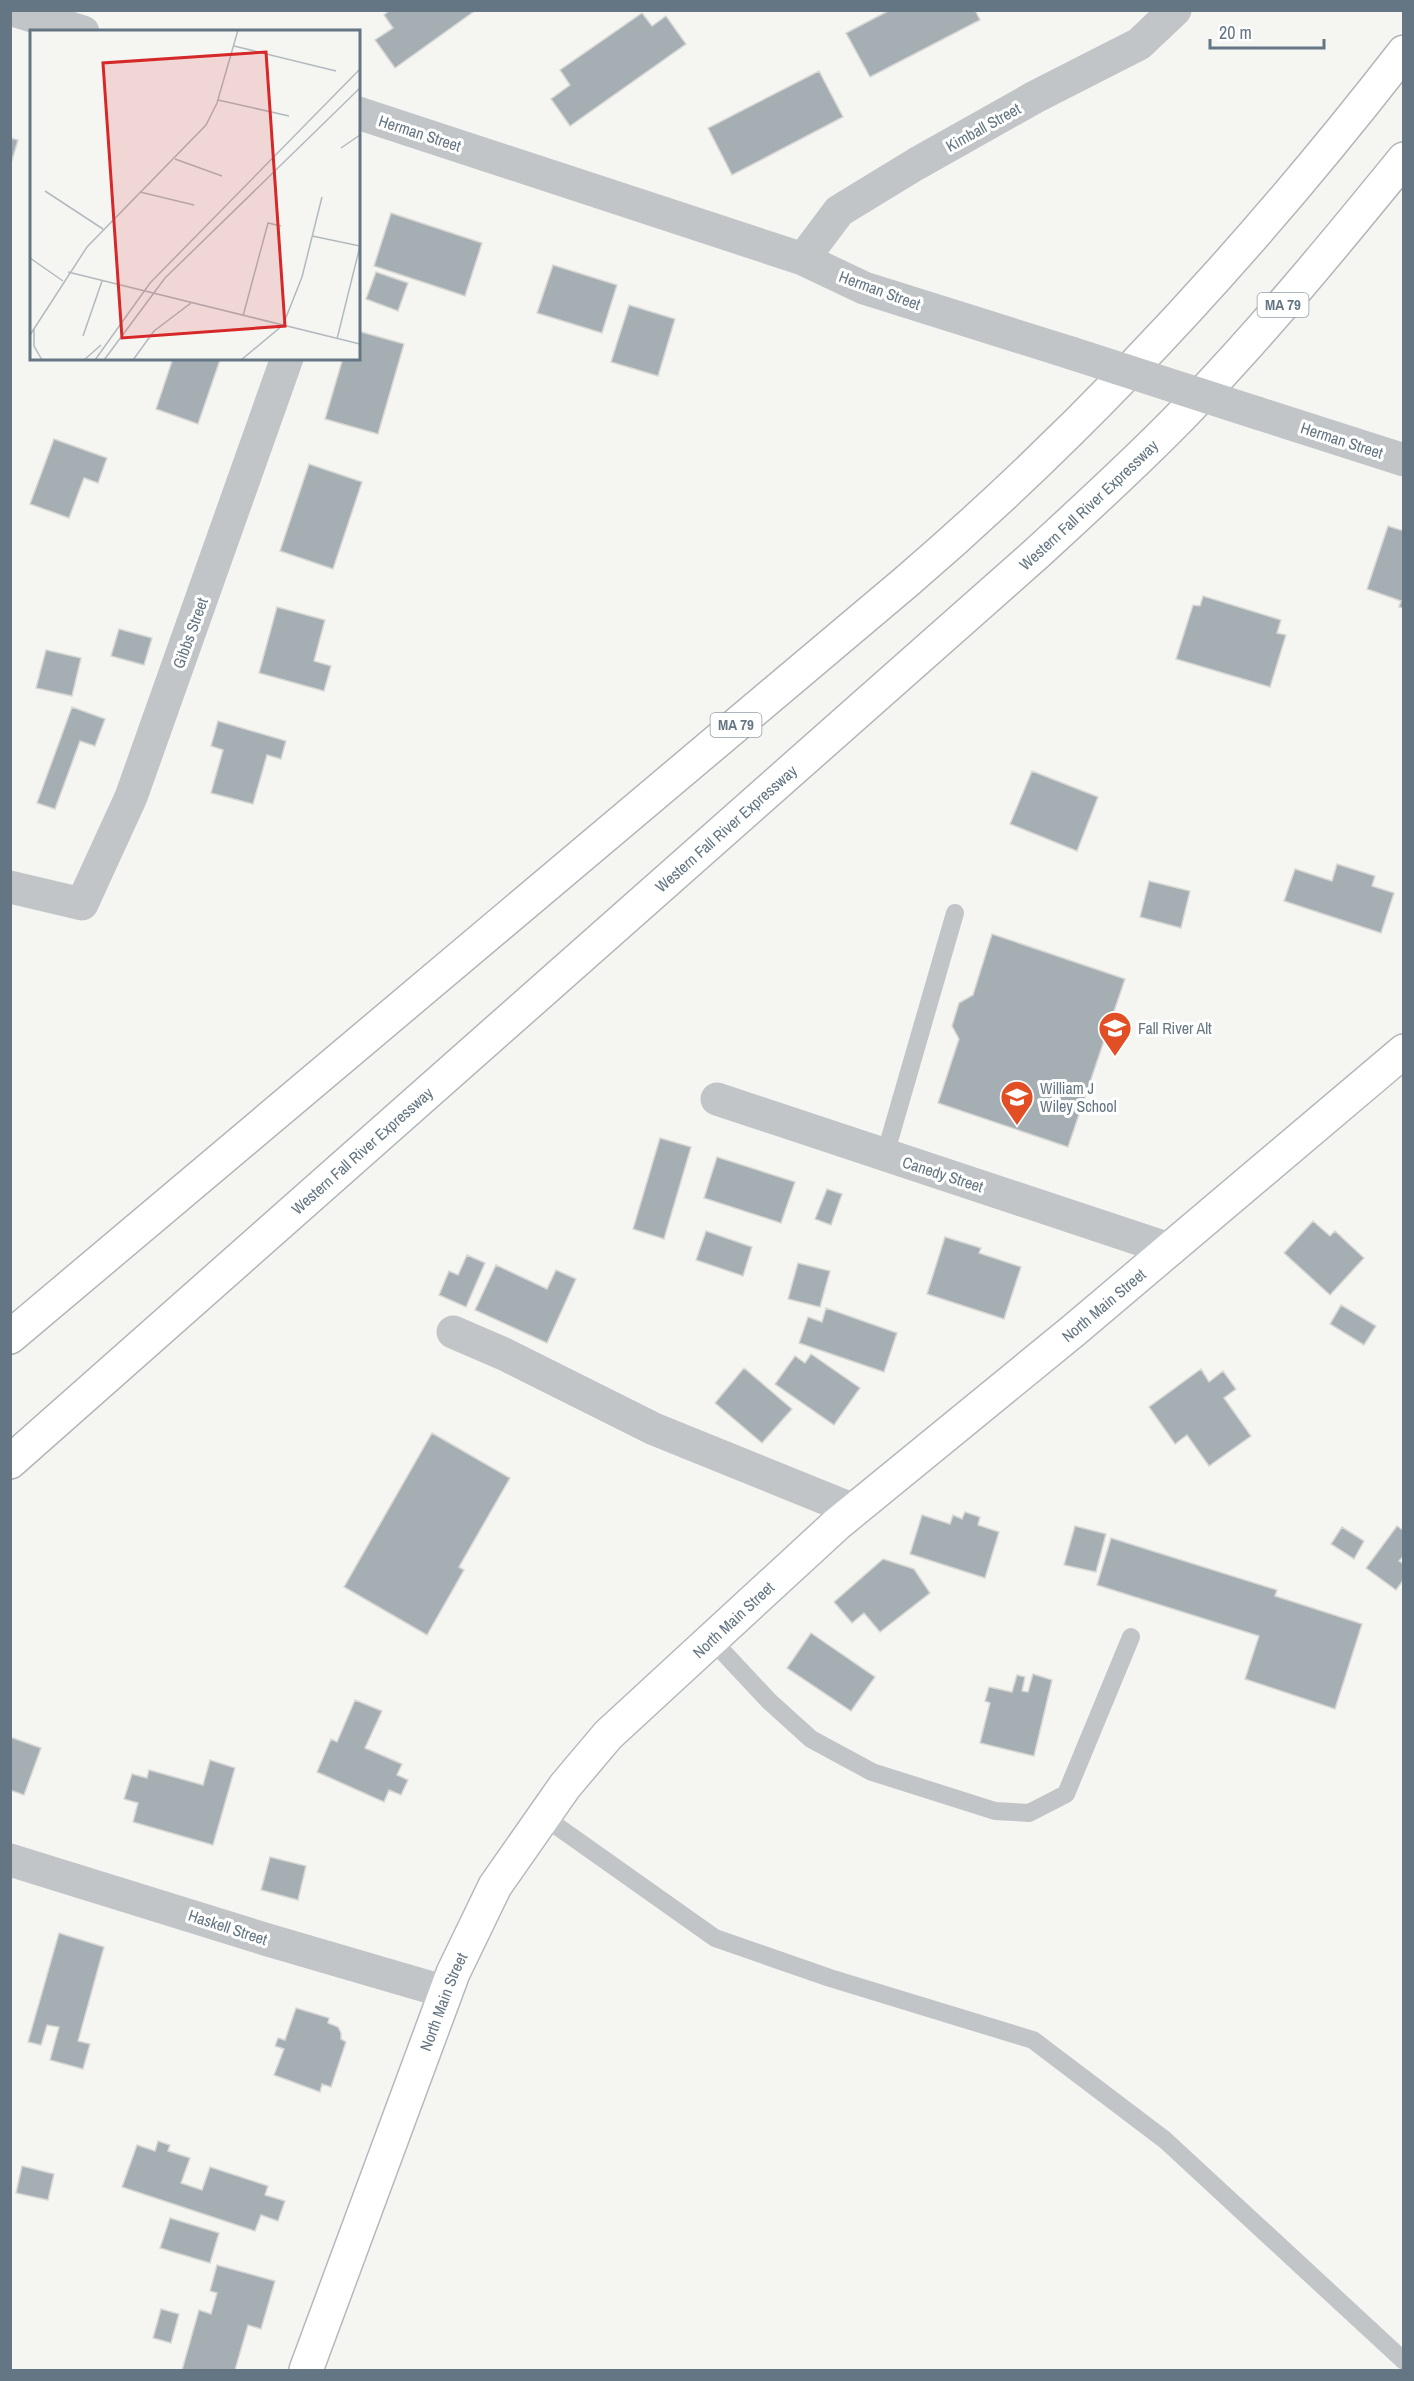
<svg xmlns="http://www.w3.org/2000/svg" width="1414" height="2381" font-family="'Archivo Narrow',sans-serif">
	<rect width="100%" height="100%" fill="#f5f5f2"/>
	<path fill="#a5aeb3" stroke="#d7d7d4" stroke-width="1.5" d="M390 10H476L395 68 375 40 393 28 384 15Z
		M890 10H975L980 20 870 77 846 33Z
		M642 13 652 26 666 16 686 44 570 126 551 99 570 85 560 70Z
		M819 71 843 117 732 175 708 128Z
		M10 138 18 140 10 167Z
		M391 213 482 243 465 296 374 266Z
		M553 265 617 285 602 333 537 313Z
		M376 272 408 283 398 311 366 299Z
		M629 305 675 319 658 376 611 362Z
		M358 331 404 344 378 434 325 419 343 358H358Z
		M173 358 220 360 198 424 156 409Z
		M54 439 107 458 98 483 84 478 69 518 30 504Z
		M309 464 362 482 333 569 280 551Z
		M1388 526 1404 531V608L1399 607 1401 601 1367 589Z
		M1203 596 1281 620 1277 633 1286 635 1270 687 1176 659 1193 605 1200 606Z
		M277 607 325 620 314 661 331 666 324 691 259 673Z
		M119 629 152 638 144 665 111 656Z
		M46 650 81 658 72 696 36 688Z
		M72 707 105 719 95 746 80 741 55 809 37 803Z
		M218 721 286 741 281 759 267 755 253 804 211 793 223 750 211 746Z
		M1032 771 1098 797 1077 851 1010 824Z
		M1337 864 1375 876 1372 886 1394 893 1381 933 1284 901 1295 869 1332 881Z
		M1149 881 1190 891 1181 928 1140 917Z
		M992 934 1125 979 1068 1147 938 1103 959 1039 952 1026 959 1003 973 995Z
		M660 1138 691 1147 664 1239 633 1229Z
		M717 1157 795 1182 781 1223 704 1198Z
		M827 1189 842 1194 831 1225 815 1219Z
		M1313 1221 1330 1236 1335 1231 1364 1258 1330 1295 1284 1253Z
		M706 1231 752 1247 743 1276 696 1260Z
		M945 1237 981 1248 979 1253 1021 1267 1004 1319 927 1294Z
		M467 1255 485 1263 466 1307 439 1295 449 1271 458 1275Z
		M798 1263 830 1271 820 1307 788 1299Z
		M496 1265 547 1289 556 1270 576 1279 547 1343 475 1310Z
		M1341 1305 1376 1326 1364 1345 1330 1324Z
		M826 1308 897 1333 884 1372 799 1343 808 1317 822 1322Z
		M811 1354 860 1388 834 1425 775 1384 795 1356 805 1363Z
		M744 1368 792 1409 762 1443 715 1403Z
		M1201 1369 1209 1382 1223 1371 1236 1389 1224 1398 1251 1436 1209 1466 1187 1435 1175 1444 1149 1407Z
		M432 1433 510 1478 459 1567 464 1570 427 1635 344 1587Z
		M965 1512 980 1517 978 1525 999 1532 985 1578 910 1554 922 1515 950 1524 953 1515 962 1519Z
		M1075 1526 1106 1534 1096 1572 1064 1565Z
		M1397 1526 1404 1531V1555L1399 1561 1404 1564V1579L1396 1590 1366 1568Z
		M1342 1527 1364 1541 1354 1559 1331 1544Z
		M1111 1538 1277 1590 1275 1596 1362 1624 1335 1709 1245 1679 1259 1636 1097 1585Z
		M883 1559 914 1569 930 1593 880 1632 864 1613 852 1623 834 1602Z
		M811 1633 875 1677 851 1711 787 1668Z
		M1033 1674 1052 1680 1034 1756 980 1743 990 1703 985 1701 989 1687 1012 1692 1017 1675 1025 1677 1022 1691 1028 1692Z
		M355 1700 382 1711 365 1748 402 1764 397 1775 408 1780 401 1795 389 1790 384 1802 317 1772 331 1739 337 1742Z
		M10 1737 41 1748 24 1795 10 1790Z
		M210 1760 235 1768 213 1845 133 1822 138 1803 124 1799 132 1774 147 1778 149 1770 203 1785Z
		M270 1857 306 1866 298 1900 261 1890Z
		M59 1933 104 1947 78 2041 90 2044 83 2069 50 2060 59 2027 47 2025 41 2045 28 2042Z
		M296 2008 329 2018 328 2023 338 2027 341 2033V2039L346 2042 331 2087 322 2084 320 2092 274 2075 284 2049 275 2046 278 2038 285 2040Z
		M158 2141 170 2145 168 2151 190 2158 181 2183 202 2190 210 2167 268 2186 265 2195 285 2201 278 2221 261 2215 255 2231 122 2187 137 2145 155 2151Z
		M22 2166 54 2174 48 2200 16 2193Z
		M170 2218 219 2233 210 2263 160 2248Z
		M217 2265 275 2281 261 2329 248 2325 235 2370H182L199 2310 211 2314 217 2293 210 2291Z
		M161 2309 179 2314 171 2343 153 2338Z"/>
	<g fill="none" stroke-linecap="round" stroke-linejoin="round">
		<defs>
			<g id="secondary">
				<path id="s1" d="M306 2370 453 1973 495 1886 565 1786 608 1735 837 1524 1073 1331 1404 1051"/>
			</g>
			<g id="motorway">
				<path d="M10 1337 906 582C1090 424 1255 244 1404 52"/>
				<path id="s2" d="M10 1462 1036 554C1087 507 1139 460 1187 410 1264 330 1334 245 1404 159"/>
			</g>
		</defs>
		<use href="#secondary" stroke="#b3b9bd" stroke-width="36"/>
		<use href="#motorway" stroke="#b2b6b9" stroke-width="36"/>
		<path stroke="#c1c5c8" stroke-width="18" d="M885 1155 955 913
			M711 1639 769 1701 811 1739 872 1772 995 1811 1029 1813 1066 1794 1131 1637
			M544 1817 715 1938 830 1978 1033 2040 1165 2140 1404 2361"/>
		<path stroke="#c1c5c8" stroke-width="33" d="M13 10 83 32
			M358 113 803 259 864 288 1071 353
			M803 259 839 211 916 164 1035 97 1139 44 1175 10
			M1257 413 1404 460
			M10 887 82 904 131 797 287 358
			M717 1099 1169 1249
			M453 1332 504 1354 654 1429 854 1510
			M10 1860 268 1940 446 1992"/>
		<use href="#secondary" stroke="#fff" stroke-width="33"/>
		<use href="#motorway" stroke="#fff" stroke-width="33"/>
		<path stroke="#c1c5c8" stroke-width="33" d="M1071 353 1257 413"/>
	</g>
	<defs>
		<symbol id="school-pin" viewBox="-11 -11 22 30"><path d="M0 17L-7.5 6A9.5 9.5 0 1 1 7.5 6Z" fill="#e24f25" stroke="#fff"/><path d="M0-5L7-2L0 1L-7-2ZM-4 1L0 2.5L4 1V4Q0 6-4 4Z" fill="#fff"/></symbol>
	</defs>
	<g fill-rule="evenodd">
		<use href="#school-pin" x="1096" y="1009" width="38" height="52"/>
		<use href="#school-pin" x="998" y="1078" width="38" height="52"/>
	</g>
	<g text-anchor="middle" stroke-width="6" stroke-linejoin="round" paint-order="stroke">
		<g fill="#fff" stroke="#929fa8" stroke-width="1.5">
			<rect x="1257.5" y="293" width="51" height="24" rx="4.5"/>
			<rect x="710.5" y="713" width="51" height="24" rx="4.5"/>
		</g>
		<g font-size="15" font-weight="bold" fill="#647683">
			<text x="1283" y="310">MA 79</text>
			<text x="736" y="730">MA 79</text>
		</g>
		<g font-size="16" fill="#647683" stroke="#fff">
			<text transform="translate(983 127) rotate(-29)" y="6">Kimball Street</text>
			<text transform="translate(420 133) rotate(18)" y="6">Herman Street</text>
			<text transform="translate(880 290) rotate(20)" y="6">Herman Street</text>
			<text transform="translate(1342 440) rotate(18)" y="6">Herman Street</text>
			<text dy="6" stroke="none"><textPath href="#s2" startOffset="1442">Western Fall River Expressway</textPath></text>
			<text transform="translate(190 633) rotate(-70)" y="6">Gibbs Street</text>
			<text dy="6" stroke="none"><textPath href="#s2" startOffset="956">Western Fall River Expressway</textPath></text>
			<text dy="6" stroke="none"><textPath href="#s2" startOffset="470">Western Fall River Expressway</textPath></text>
			<text transform="translate(943 1174) rotate(18)" y="6">Canedy Street</text>
			<text dy="6" stroke="none"><textPath href="#s1" startOffset="1365">North Main Street</textPath></text>
			<text dy="6" stroke="none"><textPath href="#s1" startOffset="879">North Main Street</textPath></text>
			<text transform="translate(228 1927) rotate(18)" y="6">Haskell Street</text>
			<text dy="6" stroke="none"><textPath href="#s1" startOffset="393">North Main Street</textPath></text>
		</g>
		<g font-size="16" fill="#647683" stroke="#fff" text-anchor="start">
			<text x="1138" y="1034">Fall River Alt</text>
			<text x="1040" y="1094">William J<tspan x="1040" dy="18">Wiley School</tspan></text>
		</g>
	</g>
	<g transform="translate(30 30)">
		<rect width="330" height="330" fill="#f5f5f2"/>
		<path fill="none" stroke="#b2babf" stroke-width="1.5" d="M204 16 306 41M188 70 259 86M311 118 330 105M145 129 192 146M15 161 73 199M110 162 164 175M282 206 330 216M0 228 33 251M38 242 330 314M213 286 238 193 251 196M4 298V316L12 330M0 305 57 217 176 95 187 73 208 0M53 306 72 251M307 309 330 216M54 330 71 315M65 330 120 253 330 39M74 330 135 248 330 58M103 330 124 301 161 273M211 330 253 295 272 247 292 167"/>
		<path fill="#d62828" fill-opacity="0.15" stroke="#d62828" stroke-width="3" d="M236 22 255 296 92 308 73 33Z"/>
		<rect width="330" height="330" fill="none" stroke="#647683" stroke-width="3"/>
	</g>
	<rect width="1414" height="2381" fill="none" stroke="#647683" stroke-width="24"/>
	<path d="M1210 39v9h114v-9" fill="none" stroke="#647683" stroke-width="3"/>
	<text x="1219" y="39" font-size="18" fill="#647683" stroke="#ffffff" stroke-width="4.5" paint-order="stroke">20 m</text>
</svg>
